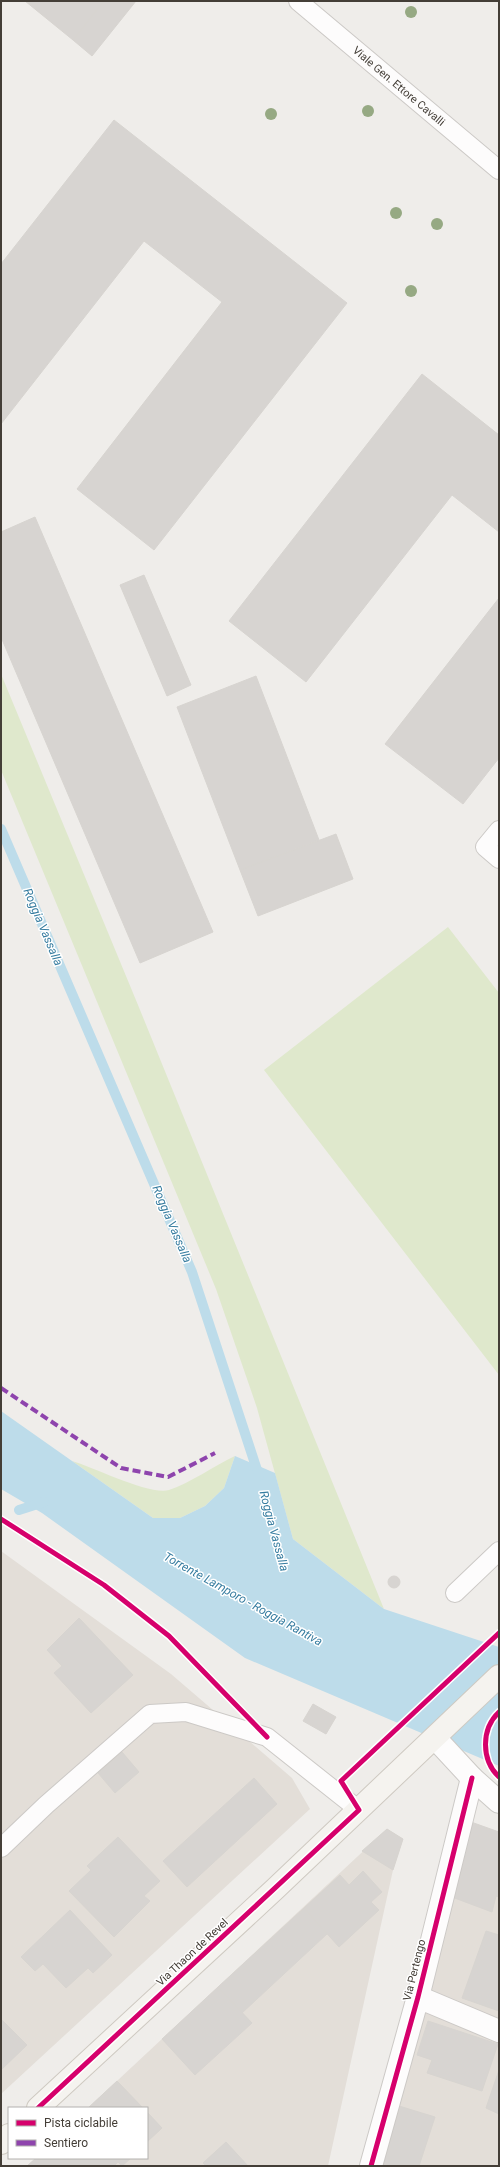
<svg xmlns="http://www.w3.org/2000/svg" width="500" height="2167" font-family="Roboto,sans-serif">
	<rect width="100%" height="100%" fill="#efedea"/>
	<path fill="#e3ded8" d="M1 1551 171 1674 292 1778 310 1809 1 2094Z
		M471 1822 499 1833V2166H383Z
		M387 1829 403 1839 393 1870 328 2166H27L36 2158H147V2108H88Z"/>
	<path fill="#dfe8cc" d="M1 674 138 1005 384 1609 293 1539 257 1408 216 1289 1 770Z
		M448 927 499 993V1375L264 1070Z
		M235 1456 224 1488 205 1506 180 1518H153L72 1461C93 1467 151 1496 169 1490 190 1483 214 1466 235 1456Z"/>
	<path fill="#bddcea" d="M1 1411 153 1518H180L205 1506 224 1488 235 1456 275 1473 293 1539 384 1609 499 1647V1766L245 1658 42 1513 1 1489Z"/>
	<g fill="none" stroke-linecap="round" stroke-linejoin="round">
		<path stroke="#bddcea" stroke-width="10" d="M1 829 192 1272 259 1476
			M19 1510 44 1502"/>
	</g>
	<path fill="#d7d4d1" stroke="#d7d4d0" d="M25 1H104L73 40Z
		M104 1H136L92 56 73 40Z
		M114 120 347 303 154 550 77 489 222 302 144 241 1 424V264Z
		M422 374 499 435V532L452 495 306 682 229 621Z
		M35 517 213 932 140 963 1 637V532Z
		M144 575 191 685 167 696 120 585Z
		M499 598V758L463 804 385 744Z
		M256 676 319 840 240 870 177 707Z
		M336 834 353 879 258 916 240 870Z
		M388 1582a6 6 0 1 1 12 0a6 6 0 1 1-12 0Z
		M79 1618 133 1675 91 1713 54 1673 62 1666 47 1650Z
		M313 1704 336 1717 326 1734 303 1721Z
		M122 1752 139 1772 115 1793 98 1773Z
		M254 1778 277 1804 187 1887 163 1861Z
		M471 1822 499 1832V1897L496 1896 492 1912 452 1897Z
		M387 1829 403 1839 393 1870 362 1851Z
		M118 1837 160 1881 144 1896 150 1901 114 1937 69 1891 91 1870 87 1866Z
		M363 1871 382 1892 371 1902 379 1910 339 1947 304 1908 340 1875 349 1885Z
		M304 1908 327 1934 242 2013 218 1987Z
		M70 1910 112 1955 93 1973 88 1968 66 1988 43 1964 35 1971 21 1957Z
		M486 1931 499 1935V2011L462 1998Z
		M218 1987 252 2023 195 2075 162 2039Z
		M1 2019 27 2045 1 2070Z
		M428 2021 498 2044 482 2091 427 2073 432 2060 417 2055Z
		M499 2070V2114L486 2108Z
		M117 2081 143 2108H88Z
		M399 2106 435 2117 419 2166H380Z
		M147 2112 162 2128 147 2142Z
		M226 2142 248 2166H206L203 2163Z
		M36 2158H49L57 2166H27Z
		M49 2158H114L118 2162 114 2166H57Z
		M114 2158H131L122 2166Z"/>
	<g fill="none" stroke-linecap="round" stroke-linejoin="round">
		<defs>
			<g id="service">
				<path id="s1" d="M298 1 499 170"/>
				<path d="M499 830 485 847 499 859"/>
				<path d="M455 1593 499 1551"/>
				<path d="M1 1848 46 1805 150 1714 186 1712 267 1737 359 1810"/>
			</g>
			<path id="minor" d="M418 1997 499 2031
				M371 2166 418 1997 472 1778"/>
			<path id="tertiary" d="M435 1738 472 1778 499 1802"/>
			<path id="secondary" d="M38 2108 275 1889 499 1676
				M1 2143 9 2135"/>
		</defs>
		<use href="#service" stroke="#ccc9c6" stroke-width="20"/>
		<use href="#minor" stroke="#ccc9c6" stroke-width="24"/>
		<use href="#tertiary" stroke="#ccc9c6" stroke-width="24"/>
		<use href="#secondary" stroke="#cec9c1" stroke-width="24"/>
		<use href="#service" stroke="#fdfcfc" stroke-width="18"/>
		<use href="#minor" stroke="#fdfcfc" stroke-width="22"/>
		<use href="#tertiary" stroke="#fdfcfc" stroke-width="22"/>
		<use href="#secondary" stroke="#f5f3ef" stroke-width="22"/>
		<path stroke="#8e44ad" stroke-width="4" stroke-dasharray="8 4" stroke-linecap="butt" d="M1 1388 121 1468 168 1477 215 1453"/>
		<defs>
			<path id="cycleway" d="M1 1519 104 1585 169 1636 267 1737
				M499 1712C481 1729 481 1760 499 1777
				M38 2108 359 1810 341 1781 499 1633
				M371 2166 418 1997 472 1778"/>
		</defs>
		<use href="#cycleway" stroke="#fff" stroke-width="8"/>
		<use href="#cycleway" stroke="#d6006c" stroke-width="5"/>
	</g>
	<g fill="#96a983">
		<circle cx="411" cy="12" r="6"/>
		<circle cx="368" cy="111" r="6"/>
		<circle cx="271" cy="114" r="6"/>
		<circle cx="396" cy="213" r="6"/>
		<circle cx="437" cy="224" r="6"/>
		<circle cx="411" cy="291" r="6"/>
	</g>
	<g text-anchor="middle" stroke-width="3" stroke-linejoin="round" paint-order="stroke">
		<g font-size="11" fill="#443e37" stroke="#fff">
			<text dy="4" stroke="none"><textPath href="#s1" startOffset="132">Viale Gen. Ettore Cavalli</textPath></text>
			<text transform="translate(192 1952) rotate(-43)" y="4">Via Thaon de Revel</text>
			<text transform="translate(414 1970) rotate(-76)" y="4">Via Pertengo</text>
		</g>
		<g font-size="12" font-style="italic" fill="#377da0" stroke="#fff">
			<text transform="translate(43 927) rotate(67)" y="4">Roggia Vassalla</text>
			<text transform="translate(172 1224) rotate(67)" y="4">Roggia Vassalla</text>
			<text transform="translate(274 1531) rotate(75)" y="4">Roggia Vassalla</text>
			<text transform="translate(243 1599) rotate(29)" y="4">Torrente Lamporo - Roggia Rantiva</text>
		</g>
	</g>
	<rect width="500" height="2167" fill="none" stroke="#443e37" stroke-width="4"/>
	<rect x="8" y="2107" width="140" height="52" fill="#ffffff" stroke="#b4b2af"/>
	<rect x="16" y="2120" width="20" height="6" fill="#d6006c" stroke="#b4b2af"/>
	<text x="44" y="2127" font-size="12" fill="#443e37">Pista ciclabile</text>
	<rect x="16" y="2140" width="20" height="6" fill="#8e44ad" stroke="#b4b2af"/>
	<text x="44" y="2147" font-size="12" fill="#443e37">Sentiero</text>
</svg>
